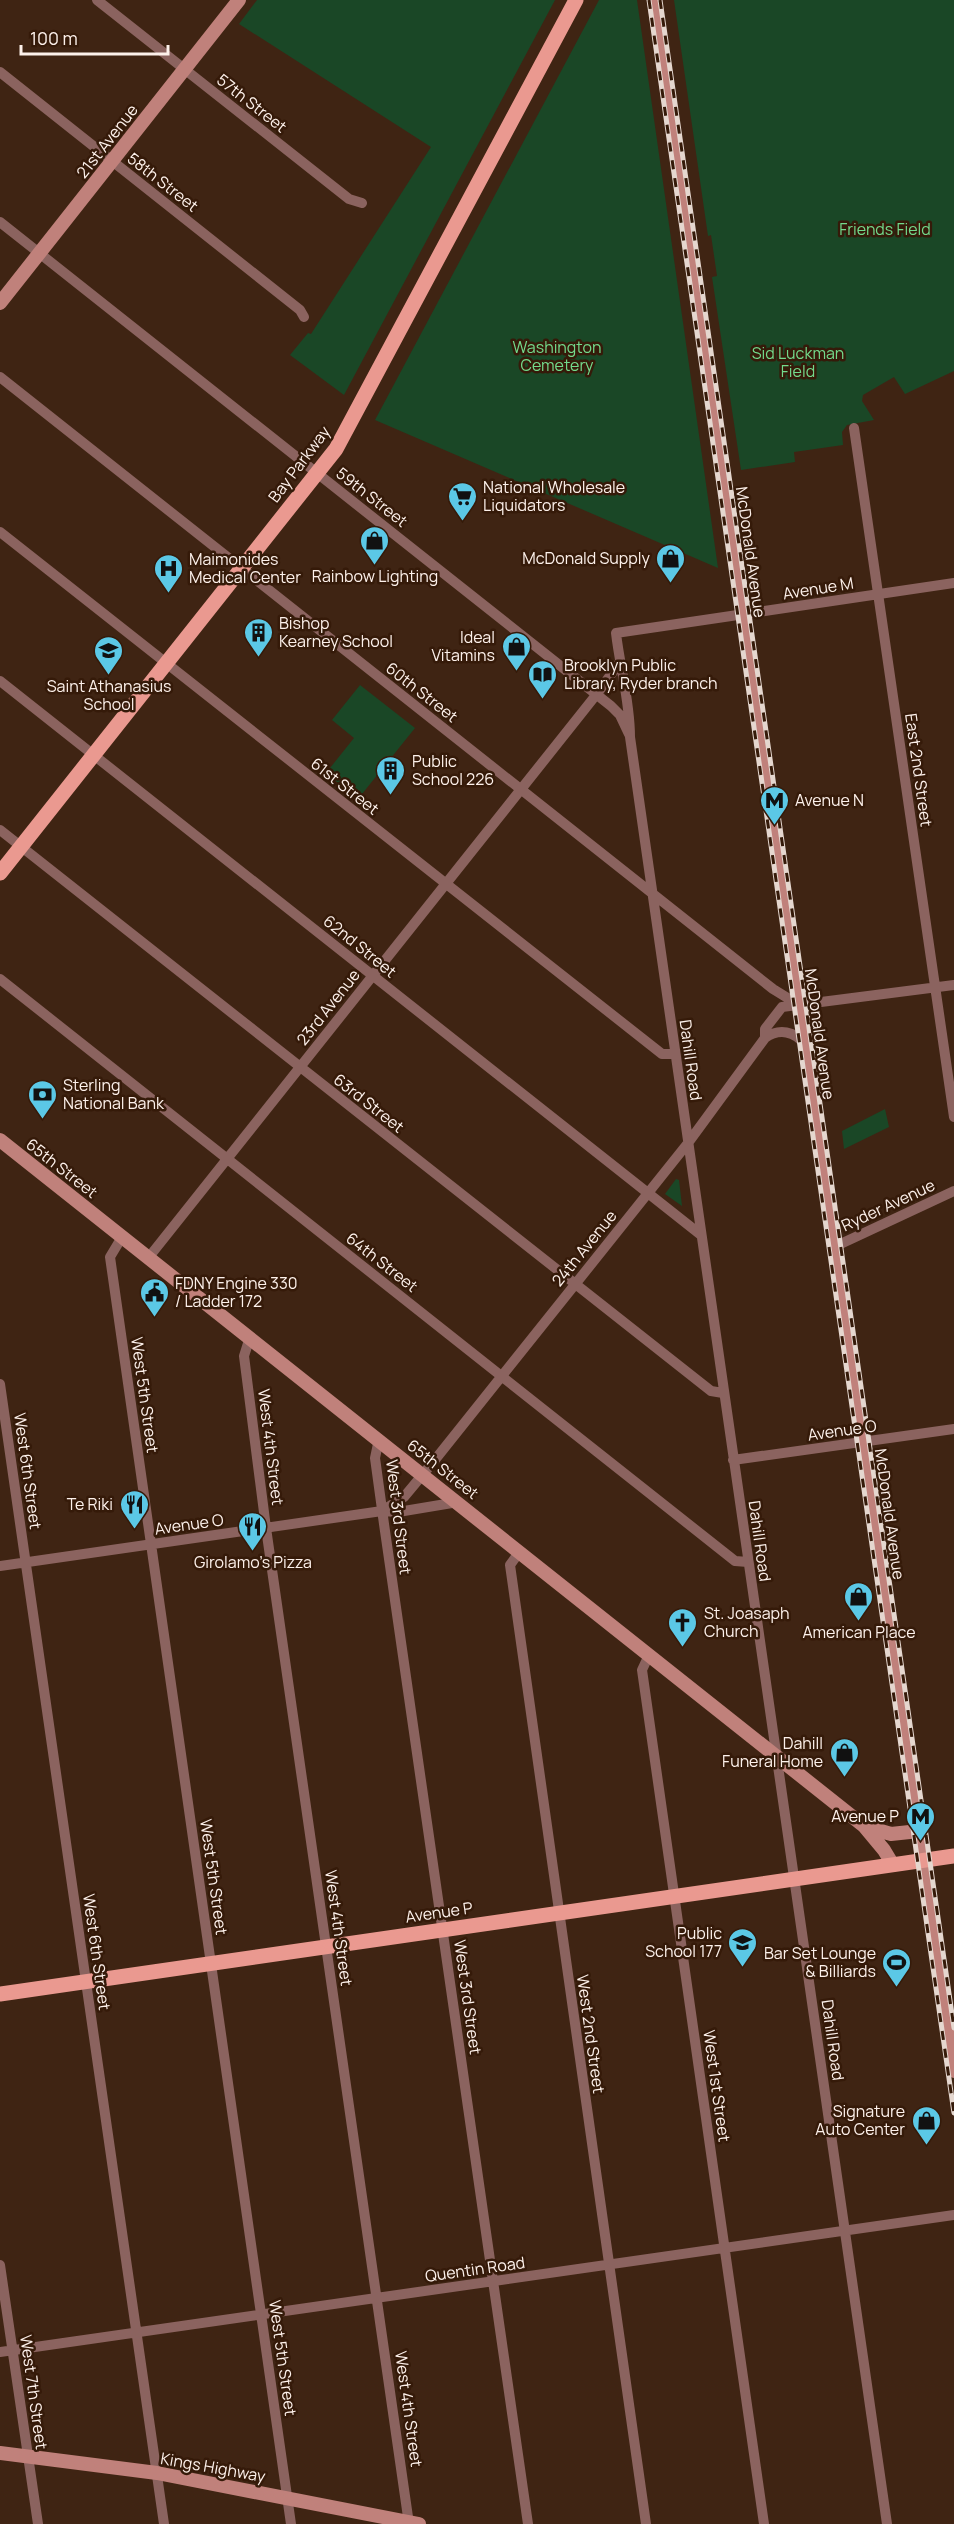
<svg xmlns="http://www.w3.org/2000/svg" width="954" height="2524" font-family="Manrope,sans-serif">
	<rect width="100%" height="100%" fill="#3f2413"/>
	<path fill="#1a4726" d="M257 0H555L344 395 290 355 308 333 311 334 431 147 239 24Z
		M599 0H637L718 568 375 420Z
		M674 0H954V371L905 394 894 377 863 395 862 401 874 420 847 425 842 432 843 445 794 452 795 462 741 470 712 277 717 276 711 235 708 236Z
		M360 685 415 728 358 799 326 773 354 738 332 720Z
		M885 1109 889 1127 844 1149 842 1131Z
		M676 1179 679 1180 682 1206 665 1194Z"/>
	<g fill="none" stroke-linecap="round" stroke-linejoin="round">
		<path stroke="#8b635f" stroke-width="10" d="M97 0 349 199 362 203
			M0 72 300 310 304 317
			M0 222 611 706 620 715 629 734
			M0 377 773 989 799 1005
			M854 428 954 1117
			M0 532 662 1054H674
			M0 681 701 1235
			M0 830 711 1391 723 1393
			M0 979 735 1561 748 1562
			M765 1038V1029L782 1007 954 985
			M122 1237 110 1257 291 2524
			M834 1247 954 1191
			M149 1257 596 695 620 662
			M250 1337 244 1356 266 1528 409 2524
			M0 1384 164 2524
			M379 1439 375 1458 384 1524 528 2524
			M733 1460 954 1429
			M382 1511 404 1497 434 1461 688 1143 765 1038C779 1028 795 1031 805 1045
			M520 1551 510 1565 646 2524
			M0 1566 382 1511 398 1512 458 1502
			M649 1655 642 1670 764 2524
			M0 2265 38 2524
			M0 2352 954 2215
			M887 2524 630 737C630 701 620 668 616 633L954 583"/>
		<path stroke="#c0817b" stroke-width="14" d="M654 0 954 2071
			M0 303 239 0
			M0 1140 864 1826 884 1850 893 1865
			M864 1826 891 1834 919 1831
			M0 2453 157 2473 419 2524"/>
		<path stroke="#ea9990" stroke-width="15" d="M0 873 336 449 576 0
			M0 1994 954 1856"/>
		<defs>
			<path id="rail" d="M649 0 954 2113
				M660 0 954 2028"/>
		</defs>
		<use href="#rail" stroke="#e5d7cf" stroke-width="5"/>
		<use href="#rail" stroke="#351a09" stroke-width="3" stroke-dasharray="9" stroke-linecap="butt"/>
	</g>
	<defs>
		<symbol id="supermarket-pin" viewBox="-11 -11 22 30"><path d="M0 17L-7.5 6A9.5 9.5 0 1 1 7.5 6Z" fill="#5bc8e6" stroke="#351a09"/><path d="M-6-5.5h2.5l.6 2H6L4.5 2H-2.5L-4.4-4H-6ZM-1.5 3.2a1.3 1.3 0 1 0 .1 0ZM3 3.2a1.3 1.3 0 1 0 .1 0Z" fill="#111"/></symbol>
		<symbol id="shop-pin" viewBox="-11 -11 22 30"><path d="M0 17L-7.5 6A9.5 9.5 0 1 1 7.5 6Z" fill="#5bc8e6" stroke="#351a09"/><path d="M-5-2.5h2.3a2.7 3.5 0 0 1 5.4 0H5L5.5 6h-11ZM-1.5-2.5h3a1.5 2.3 0 0 0-3 0Z" fill="#111"/></symbol>
		<symbol id="hospital-pin" viewBox="-11 -11 22 30"><path d="M0 17L-7.5 6A9.5 9.5 0 1 1 7.5 6Z" fill="#5bc8e6" stroke="#351a09"/><path d="M-5-5h3v3.5h4V-5h3V5h-3V1.5h-4V5h-3Z" fill="#111"/></symbol>
		<symbol id="building-pin" viewBox="-11 -11 22 30"><path d="M0 17L-7.5 6A9.5 9.5 0 1 1 7.5 6Z" fill="#5bc8e6" stroke="#351a09"/><path d="M-4-6H4V6H1V3H-1V6H-4ZM-2.5-4.3h1.7v1.8h-1.7ZM.8-4.3h1.7v1.8H.8ZM-2.5-1h1.7V.8h-1.7ZM.8-1h1.7V.8H.8Z" fill="#111"/></symbol>
		<symbol id="school-pin" viewBox="-11 -11 22 30"><path d="M0 17L-7.5 6A9.5 9.5 0 1 1 7.5 6Z" fill="#5bc8e6" stroke="#351a09"/><path d="M0-5L7-2L0 1L-7-2ZM-4 1L0 2.5L4 1V4Q0 6-4 4Z" fill="#111"/></symbol>
		<symbol id="library-pin" viewBox="-11 -11 22 30"><path d="M0 17L-7.5 6A9.5 9.5 0 1 1 7.5 6Z" fill="#5bc8e6" stroke="#351a09"/><path d="M-6-4Q-3-5.5-.7-3.5V5Q-3 3-6 4ZM6-4Q3-5.5 .7-3.5V5Q3 3 6 4Z" fill="#111"/></symbol>
		<symbol id="metro-pin" viewBox="-11 -11 22 30"><path d="M0 17L-7.5 6A9.5 9.5 0 1 1 7.5 6Z" fill="#5bc8e6" stroke="#351a09"/><path d="M-5.5 5V-5H-3L0 0L3-5H5.5V5H3V-.5L0 4L-3-.5V5Z" fill="#111"/></symbol>
		<symbol id="bank-pin" viewBox="-11 -11 22 30"><path d="M0 17L-7.5 6A9.5 9.5 0 1 1 7.5 6Z" fill="#5bc8e6" stroke="#351a09"/><path d="M-6-4H6V4H-6ZM0-2.3a2.3 2.3 0 1 0 0 4.6a2.3 2.3 0 1 0 0-4.6Z" fill="#111"/></symbol>
		<symbol id="civic-pin" viewBox="-11 -11 22 30"><path d="M0 17L-7.5 6A9.5 9.5 0 1 1 7.5 6Z" fill="#5bc8e6" stroke="#351a09"/><path d="M-.6-6.5H3V-4.5H.6V-3L4-1V1h2V6H-6V1h2V-1L-.6-3ZM-1.2 2.5V6h2.4V2.5Z" fill="#111"/></symbol>
		<symbol id="restaurant-pin" viewBox="-11 -11 22 30"><path d="M0 17L-7.5 6A9.5 9.5 0 1 1 7.5 6Z" fill="#5bc8e6" stroke="#351a09"/><path d="M-5-6h1v4h1v-4h1v4h1v-4h1v5L-1.5 .5V6h-2V.5L-5-1ZM5-6V6H3V1.5H1.5Q1.5-4 5-6Z" fill="#111"/></symbol>
		<symbol id="church-pin" viewBox="-11 -11 22 30"><path d="M0 17L-7.5 6A9.5 9.5 0 1 1 7.5 6Z" fill="#5bc8e6" stroke="#351a09"/><path d="M-1.2-6h2.4v3.5h3.3v2.4h-3.3V6h-2.4V-.1h-3.3v-2.4h3.3Z" fill="#111"/></symbol>
		<symbol id="stadium-pin" viewBox="-11 -11 22 30"><path d="M0 17L-7.5 6A9.5 9.5 0 1 1 7.5 6Z" fill="#5bc8e6" stroke="#351a09"/><path d="M0-5a6.5 5 0 1 0 0 10a6.5 5 0 1 0 0-10ZM-3.5-1.8h7v3.6h-7Z" fill="#111"/></symbol>
	</defs>
	<g fill-rule="evenodd">
		<use href="#supermarket-pin" x="446" y="480" width="33" height="45"/>
		<use href="#shop-pin" x="358" y="524" width="33" height="45"/>
		<use href="#shop-pin" x="654" y="542" width="33" height="45"/>
		<use href="#hospital-pin" x="152" y="552" width="33" height="45"/>
		<use href="#building-pin" x="242" y="616" width="33" height="45"/>
		<use href="#shop-pin" x="500" y="630" width="33" height="45"/>
		<use href="#school-pin" x="92" y="634" width="33" height="45"/>
		<use href="#library-pin" x="526" y="658" width="33" height="45"/>
		<use href="#building-pin" x="374" y="754" width="33" height="45"/>
		<use href="#metro-pin" x="758" y="784" width="33" height="45"/>
		<use href="#bank-pin" x="26" y="1078" width="33" height="45"/>
		<use href="#civic-pin" x="138" y="1276" width="33" height="45"/>
		<use href="#restaurant-pin" x="118" y="1488" width="33" height="45"/>
		<use href="#restaurant-pin" x="236" y="1510" width="33" height="45"/>
		<use href="#shop-pin" x="842" y="1580" width="33" height="45"/>
		<use href="#church-pin" x="666" y="1606" width="33" height="45"/>
		<use href="#shop-pin" x="828" y="1736" width="33" height="45"/>
		<use href="#metro-pin" x="904" y="1800" width="33" height="45"/>
		<use href="#school-pin" x="726" y="1926" width="33" height="45"/>
		<use href="#stadium-pin" x="880" y="1946" width="33" height="45"/>
		<use href="#shop-pin" x="910" y="2104" width="33" height="45"/>
	</g>
	<g text-anchor="middle" stroke-width="5" stroke-linejoin="round" paint-order="stroke">
		<g font-size="16" fill="#fdf1eb" stroke="#351a09">
			<text transform="translate(252 103) rotate(38)" y="6">57th Street</text>
			<text transform="translate(107 141) rotate(-52)" y="6">21st Avenue</text>
			<text transform="translate(163 182) rotate(38)" y="6">58th Street</text>
			<text transform="translate(299 464) rotate(-53)" y="6">Bay Parkway</text>
			<text transform="translate(372 497) rotate(38)" y="6">59th Street</text>
			<text transform="translate(751 552) rotate(82)" y="6">McDonald Avenue</text>
			<text transform="translate(818 588) rotate(-9)" y="6">Avenue M</text>
			<text transform="translate(422 692) rotate(38)" y="6">60th Street</text>
			<text transform="translate(919 770) rotate(82)" y="6">East 2nd Street</text>
			<text transform="translate(345 786) rotate(38)" y="6">61st Street</text>
			<text transform="translate(360 946) rotate(39)" y="6">62nd Street</text>
			<text transform="translate(328 1007) rotate(-52)" y="6">23rd Avenue</text>
			<text transform="translate(820 1034) rotate(82)" y="6">McDonald Avenue</text>
			<text transform="translate(691 1060) rotate(82)" y="6">Dahill Road</text>
			<text transform="translate(369 1103) rotate(38)" y="6">63rd Street</text>
			<text transform="translate(62 1168) rotate(38)" y="6">65th Street</text>
			<text transform="translate(888 1205) rotate(-25)" y="6">Ryder Avenue</text>
			<text transform="translate(584 1248) rotate(-51)" y="6">24th Avenue</text>
			<text transform="translate(382 1262) rotate(38)" y="6">64th Street</text>
			<text transform="translate(145 1395) rotate(82)" y="6">West 5th Street</text>
			<text transform="translate(842 1430) rotate(-8)" y="6">Avenue O</text>
			<text transform="translate(271 1447) rotate(83)" y="6">West 4th Street</text>
			<text transform="translate(443 1469) rotate(38)" y="6">65th Street</text>
			<text transform="translate(28 1471) rotate(82)" y="6">West 6th Street</text>
			<text transform="translate(890 1514) rotate(82)" y="6">McDonald Avenue</text>
			<text transform="translate(399 1517) rotate(83)" y="6">West 3rd Street</text>
			<text transform="translate(189 1524) rotate(-8)" y="6">Avenue O</text>
			<text transform="translate(760 1541) rotate(82)" y="6">Dahill Road</text>
			<text transform="translate(214 1877) rotate(82)" y="6">West 5th Street</text>
			<text transform="translate(439 1912) rotate(-8)" y="6">Avenue P</text>
			<text transform="translate(339 1928) rotate(82)" y="6">West 4th Street</text>
			<text transform="translate(97 1952) rotate(82)" y="6">West 6th Street</text>
			<text transform="translate(468 1997) rotate(82)" y="6">West 3rd Street</text>
			<text transform="translate(591 2034) rotate(82)" y="6">West 2nd Street</text>
			<text transform="translate(833 2040) rotate(82)" y="6">Dahill Road</text>
			<text transform="translate(717 2086) rotate(82)" y="6">West 1st Street</text>
			<text transform="translate(475 2269) rotate(-8)" y="6">Quentin Road</text>
			<text transform="translate(283 2358) rotate(82)" y="6">West 5th Street</text>
			<text transform="translate(34 2392) rotate(82)" y="6">West 7th Street</text>
			<text transform="translate(409 2409) rotate(82)" y="6">West 4th Street</text>
			<text transform="translate(213 2467) rotate(10)" y="6">Kings Highway</text>
		</g>
		<g font-size="16" fill="#73da8c" stroke="#351a09">
			<text x="885" y="235">Friends Field</text>
			<text x="557" y="353">Washington<tspan x="557" dy="18">Cemetery</tspan></text>
			<text x="798" y="359">Sid Luckman<tspan x="798" dy="18">Field</tspan></text>
		</g>
		<g font-size="16" fill="#fdf1eb" stroke="#351a09" text-anchor="start">
			<text x="483" y="493">National Wholesale<tspan x="483" dy="18">Liquidators</tspan></text>
			<text x="650" y="564" text-anchor="end">McDonald Supply</text>
			<text x="189" y="565">Maimonides<tspan x="189" dy="18">Medical Center</tspan></text>
			<text x="375" y="582" text-anchor="middle">Rainbow Lighting</text>
			<text x="279" y="629">Bishop<tspan x="279" dy="18">Kearney School</tspan></text>
			<text x="495" y="643" text-anchor="end">Ideal<tspan x="495" dy="18">Vitamins</tspan></text>
			<text x="564" y="671">Brooklyn Public<tspan x="564" dy="18">Library, Ryder branch</tspan></text>
			<text x="109" y="692" text-anchor="middle">Saint Athanasius<tspan x="109" dy="18">School</tspan></text>
			<text x="412" y="767">Public<tspan x="412" dy="18">School 226</tspan></text>
			<text x="795" y="806">Avenue N</text>
			<text x="63" y="1091">Sterling<tspan x="63" dy="18">National Bank</tspan></text>
			<text x="175" y="1289">FDNY Engine 330<tspan x="175" dy="18">/ Ladder 172</tspan></text>
			<text x="113" y="1510" text-anchor="end">Te Riki</text>
			<text x="253" y="1568" text-anchor="middle">Girolamo's Pizza</text>
			<text x="704" y="1619">St. Joasaph<tspan x="704" dy="18">Church</tspan></text>
			<text x="859" y="1638" text-anchor="middle">American Place</text>
			<text x="823" y="1749" text-anchor="end">Dahill<tspan x="823" dy="18">Funeral Home</tspan></text>
			<text x="899" y="1822" text-anchor="end">Avenue P</text>
			<text x="722" y="1939" text-anchor="end">Public<tspan x="722" dy="18">School 177</tspan></text>
			<text x="876" y="1959" text-anchor="end">Bar Set Lounge<tspan x="876" dy="18">&amp; Billiards</tspan></text>
			<text x="905" y="2117" text-anchor="end">Signature<tspan x="905" dy="18">Auto Center</tspan></text>
		</g>
	</g>
	<path d="M21 45v9h147v-9" fill="none" stroke="#fdf1eb" stroke-width="3"/>
	<text x="30" y="45" font-size="18" fill="#fdf1eb" stroke="#351a09" stroke-width="4.5" paint-order="stroke">100 m</text>
</svg>
